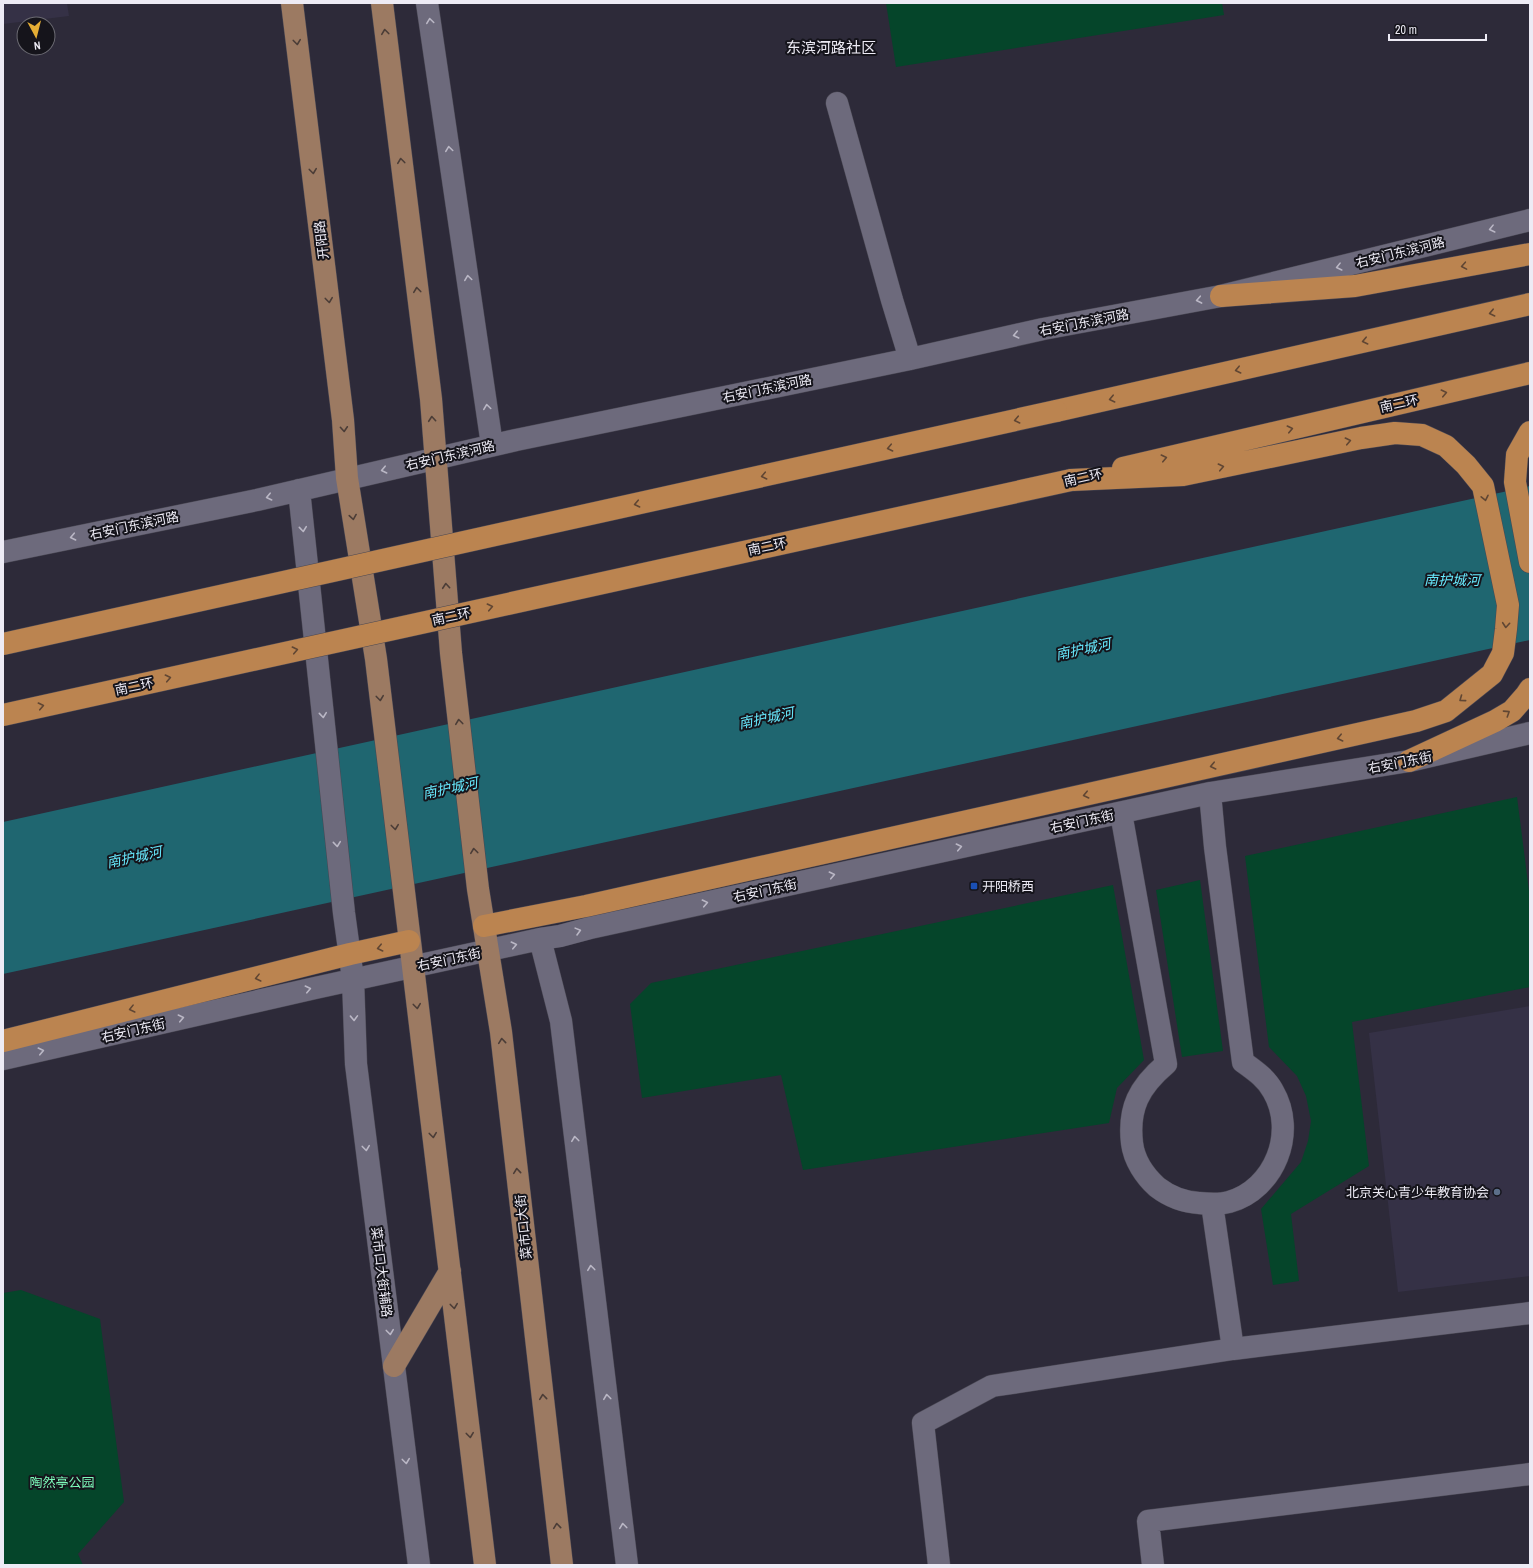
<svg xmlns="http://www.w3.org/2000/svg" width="1533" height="1568" font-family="'Archivo Narrow','Noto Sans SC',sans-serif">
	<rect width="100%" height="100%" fill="#2d2a39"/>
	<path fill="#353146" d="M3 3H67L69 16 3 24Z
		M1530 1006V1276L1398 1292 1369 1033Z"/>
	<path fill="#05452a" d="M886 3H1222L1224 15 896 67Z
		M1517 797 1530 899V987L1352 1022 1369 1166 1291 1214 1299 1281 1273 1285 1261 1209 1301 1162 1308 1141 1311 1121 1306 1096 1297 1076 1269 1047 1245 856Z
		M1200 880 1223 1051 1182 1057 1156 890Z
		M1113 885 1144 1060 1117 1088 1109 1123 803 1170 781 1075 642 1098 630 1004 651 983Z
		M21 1290 100 1319 124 1502 78 1554 83 1565H3V1293Z"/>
	<path fill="#1f6670" d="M1530 486V640L3 974V822Z"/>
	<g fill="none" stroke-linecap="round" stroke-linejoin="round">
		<defs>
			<path id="minor" d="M427 3 492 445
				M837 103 892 300 910 359
				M299 490 344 913 353 979 356 1064 419 1565
				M3 552 257 500 516 440 910 359 1043 329 1221 296 1530 220
				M1121 813 1166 1064C1139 1087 1128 1108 1132 1143 1134 1160 1145 1176 1157 1187 1170 1197 1183 1202 1199 1203 1209 1204 1219 1205 1229 1202 1275 1189 1297 1132 1273 1091 1266 1078 1254 1070 1243 1062L1215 847 1210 793
				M540 939 561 1021 627 1565
				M3 1059 315 988 540 939 560 936 590 928 1210 793 1409 761 1530 733
				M1212 1204 1233 1349
				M939 1565 923 1423 992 1386 1233 1349 1530 1313
				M1153 1565 1148 1521 1530 1474"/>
			<path id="major" d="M292 3 343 420 347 478 376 659 485 1565
				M382 3 431 399 451 653 478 889 501 1032 562 1565
				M394 1366 450 1271"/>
			<path id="highway" d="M1221 296 1355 286 1530 254
				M1056 411 1530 304
				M1530 432 1517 455 1515 482 1530 562
				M1123 468 1530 373
				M1409 761 1495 721 1512 711 1526 695 1530 689
				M484 926 586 906 1416 721 1446 711 1492 674 1503 653 1506 629 1508 605 1483 486 1466 465 1446 446 1422 435 1395 433 1361 438 1183 475 1071 480
				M3 1041 350 954 409 941"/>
		</defs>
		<use href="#minor" stroke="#494753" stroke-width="23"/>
		<use href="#major" stroke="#494753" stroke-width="23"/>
		<use href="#highway" stroke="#494753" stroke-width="23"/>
		<use href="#minor" stroke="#6d6a7c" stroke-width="22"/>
		<use href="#major" stroke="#9c7a62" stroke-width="22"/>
		<use href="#highway" stroke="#bb8450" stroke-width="22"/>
		<defs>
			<path id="highway-bridge" d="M3 644 1056 411
				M3 715 1071 480"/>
		</defs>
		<use href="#highway-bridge" stroke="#494753" stroke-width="23" stroke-linecap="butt"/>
		<use href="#highway-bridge" stroke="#bb8450" stroke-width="22"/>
	</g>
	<defs><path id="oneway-chevron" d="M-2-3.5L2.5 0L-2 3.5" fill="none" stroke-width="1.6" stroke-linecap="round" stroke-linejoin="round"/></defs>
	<g stroke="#bab7c5">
		<use href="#oneway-chevron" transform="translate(430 21) rotate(-98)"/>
		<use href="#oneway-chevron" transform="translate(449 149) rotate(-98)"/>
		<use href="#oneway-chevron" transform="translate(1492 229) rotate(166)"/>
		<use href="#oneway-chevron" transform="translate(1339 267) rotate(166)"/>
		<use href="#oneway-chevron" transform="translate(468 278) rotate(-98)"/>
		<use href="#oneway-chevron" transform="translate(1199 300) rotate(169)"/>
		<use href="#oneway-chevron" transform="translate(1016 335) rotate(167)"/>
		<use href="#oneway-chevron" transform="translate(487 407) rotate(-98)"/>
		<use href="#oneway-chevron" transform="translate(384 470) rotate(167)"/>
		<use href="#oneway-chevron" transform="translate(269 497) rotate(167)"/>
		<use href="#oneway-chevron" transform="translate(303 529) rotate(84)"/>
		<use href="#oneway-chevron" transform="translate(73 537) rotate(168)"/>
		<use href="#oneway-chevron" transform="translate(323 715) rotate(84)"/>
		<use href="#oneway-chevron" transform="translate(337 844) rotate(84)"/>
		<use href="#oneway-chevron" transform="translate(959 847) rotate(-12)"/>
		<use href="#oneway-chevron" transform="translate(832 875) rotate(-12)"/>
		<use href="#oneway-chevron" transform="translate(705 903) rotate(-12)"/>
		<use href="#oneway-chevron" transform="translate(578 931) rotate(-15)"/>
		<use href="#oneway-chevron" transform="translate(514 945) rotate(-13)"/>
		<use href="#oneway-chevron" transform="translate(308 989) rotate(-13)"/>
		<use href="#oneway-chevron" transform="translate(181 1018) rotate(-13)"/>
		<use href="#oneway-chevron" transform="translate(354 1018) rotate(88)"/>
		<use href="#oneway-chevron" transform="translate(41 1051) rotate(-13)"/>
		<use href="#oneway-chevron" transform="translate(575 1139) rotate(-97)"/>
		<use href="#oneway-chevron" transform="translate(366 1148) rotate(83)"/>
		<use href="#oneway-chevron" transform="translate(591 1268) rotate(-97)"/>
		<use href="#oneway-chevron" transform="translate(390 1332) rotate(83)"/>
		<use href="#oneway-chevron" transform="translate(607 1397) rotate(-97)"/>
		<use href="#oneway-chevron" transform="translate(406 1461) rotate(83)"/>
		<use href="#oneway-chevron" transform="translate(623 1526) rotate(-97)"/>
	</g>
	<g stroke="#4b3d37">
		<use href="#oneway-chevron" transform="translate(385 32) rotate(-97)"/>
		<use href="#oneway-chevron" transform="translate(297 42) rotate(83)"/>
		<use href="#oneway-chevron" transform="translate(401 161) rotate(-97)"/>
		<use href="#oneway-chevron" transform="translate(313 171) rotate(83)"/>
		<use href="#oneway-chevron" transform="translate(417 290) rotate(-97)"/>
		<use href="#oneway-chevron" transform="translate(329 300) rotate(83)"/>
		<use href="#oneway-chevron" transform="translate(432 419) rotate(-95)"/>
		<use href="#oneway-chevron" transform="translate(344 429) rotate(86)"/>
		<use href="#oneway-chevron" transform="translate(353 517) rotate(81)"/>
		<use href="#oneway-chevron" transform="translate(446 586) rotate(-95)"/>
		<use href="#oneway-chevron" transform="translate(380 698) rotate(83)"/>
		<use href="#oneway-chevron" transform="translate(459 722) rotate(-97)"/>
		<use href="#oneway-chevron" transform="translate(395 827) rotate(83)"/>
		<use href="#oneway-chevron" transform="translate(474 851) rotate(-97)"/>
		<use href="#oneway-chevron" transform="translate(417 1006) rotate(83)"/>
		<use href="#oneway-chevron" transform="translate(502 1041) rotate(-96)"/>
		<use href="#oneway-chevron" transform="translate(433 1135) rotate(83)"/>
		<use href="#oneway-chevron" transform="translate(517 1171) rotate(-96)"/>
		<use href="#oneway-chevron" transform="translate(454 1306) rotate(83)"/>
		<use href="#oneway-chevron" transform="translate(543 1397) rotate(-96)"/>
		<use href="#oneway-chevron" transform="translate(470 1435) rotate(83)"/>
		<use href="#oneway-chevron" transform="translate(557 1526) rotate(-96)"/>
	</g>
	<g stroke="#604633">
		<use href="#oneway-chevron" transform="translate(1464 266) rotate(170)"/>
		<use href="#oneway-chevron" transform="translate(1492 313) rotate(167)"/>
		<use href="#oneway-chevron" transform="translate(1365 341) rotate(167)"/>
		<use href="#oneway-chevron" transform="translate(1238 370) rotate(167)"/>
		<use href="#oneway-chevron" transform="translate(1444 393) rotate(-13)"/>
		<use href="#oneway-chevron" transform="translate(1112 399) rotate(167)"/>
		<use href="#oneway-chevron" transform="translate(1017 420) rotate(168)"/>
		<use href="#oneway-chevron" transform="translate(1290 429) rotate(-13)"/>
		<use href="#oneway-chevron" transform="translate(1348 441) rotate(-12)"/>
		<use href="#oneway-chevron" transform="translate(890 448) rotate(168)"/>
		<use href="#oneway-chevron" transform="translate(1164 458) rotate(-13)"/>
		<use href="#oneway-chevron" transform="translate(1221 467) rotate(-12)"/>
		<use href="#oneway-chevron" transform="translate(764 476) rotate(168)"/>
		<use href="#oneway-chevron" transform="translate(1485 498) rotate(78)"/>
		<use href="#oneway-chevron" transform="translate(637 504) rotate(168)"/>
		<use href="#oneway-chevron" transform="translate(490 607) rotate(-12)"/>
		<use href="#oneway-chevron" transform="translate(1506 625) rotate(95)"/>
		<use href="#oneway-chevron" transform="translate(295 650) rotate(-12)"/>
		<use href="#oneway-chevron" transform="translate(168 678) rotate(-12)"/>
		<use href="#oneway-chevron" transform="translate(1462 699) rotate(144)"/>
		<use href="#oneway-chevron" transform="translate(41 706) rotate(-12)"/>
		<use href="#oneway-chevron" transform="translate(1507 713) rotate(-33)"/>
		<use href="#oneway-chevron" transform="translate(1340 738) rotate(167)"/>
		<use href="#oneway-chevron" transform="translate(1213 766) rotate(167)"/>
		<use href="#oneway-chevron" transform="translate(1086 795) rotate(167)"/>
		<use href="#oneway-chevron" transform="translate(380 948) rotate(167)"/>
		<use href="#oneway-chevron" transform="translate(258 978) rotate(166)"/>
		<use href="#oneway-chevron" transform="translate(132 1009) rotate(166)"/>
	</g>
	<rect fill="#1a4fb4" stroke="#15141b" stroke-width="1.5" x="970" y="882" width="8" height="8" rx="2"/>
	<circle fill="#5c6f8a" stroke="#15141b" stroke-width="1.5" cx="1497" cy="1192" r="4"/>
	<g text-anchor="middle" stroke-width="4" stroke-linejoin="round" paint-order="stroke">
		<g font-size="13" fill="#edebf5" stroke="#15141b">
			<text transform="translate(321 240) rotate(-97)" y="5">开阳路</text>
			<text transform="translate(1400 252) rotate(-14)" y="5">右安门东滨河路</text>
			<text transform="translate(1084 322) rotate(-11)" y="5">右安门东滨河路</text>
			<text transform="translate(767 388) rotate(-12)" y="5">右安门东滨河路</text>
			<text transform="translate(1399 403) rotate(-13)" y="5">南二环</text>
			<text transform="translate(450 455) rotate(-13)" y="5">右安门东滨河路</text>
			<text transform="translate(1083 477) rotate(-13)" y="5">南二环</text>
			<text transform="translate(134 525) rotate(-12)" y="5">右安门东滨河路</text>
			<text transform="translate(767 546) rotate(-12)" y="5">南二环</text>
			<text transform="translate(451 616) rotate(-12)" y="5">南二环</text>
			<text transform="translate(134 686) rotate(-12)" y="5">南二环</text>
			<text transform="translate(1400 762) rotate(-11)" y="5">右安门东街</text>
			<text transform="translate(1082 821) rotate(-12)" y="5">右安门东街</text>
			<text transform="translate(765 890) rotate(-12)" y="5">右安门东街</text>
			<text transform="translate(449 959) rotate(-12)" y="5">右安门东街</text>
			<text transform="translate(133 1030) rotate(-13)" y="5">右安门东街</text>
			<text transform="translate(523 1227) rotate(-96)" y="5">菜市口大街</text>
			<text transform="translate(382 1272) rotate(83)" y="5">菜市口大街辅路</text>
		</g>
		<g font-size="13" fill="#edebf5" stroke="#15141b" text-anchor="start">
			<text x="982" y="891">开阳桥西</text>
			<text x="1489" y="1197" text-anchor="end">北京关心青少年教育协会</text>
		</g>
		<g font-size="13" fill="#7dfcbb" stroke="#15141b">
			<text x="62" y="1487">陶然亭公园</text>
		</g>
		<g font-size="14" font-style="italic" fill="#67e9fd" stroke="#15141b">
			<text x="1452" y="585">南护城河</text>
			<text transform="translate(1083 649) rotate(-12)" y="5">南护城河</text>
			<text transform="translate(766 718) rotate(-12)" y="5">南护城河</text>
			<text transform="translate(450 788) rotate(-12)" y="5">南护城河</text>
			<text transform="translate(134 857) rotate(-12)" y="5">南护城河</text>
		</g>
		<g font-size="15" fill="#edebf5" stroke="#15141b">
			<text x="831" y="53">东滨河路社区</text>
		</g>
	</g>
	<rect width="1533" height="1568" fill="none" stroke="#edebf5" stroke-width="8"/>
	<g transform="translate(36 36) rotate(173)"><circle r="19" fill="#15141b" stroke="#6b6a72"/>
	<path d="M0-3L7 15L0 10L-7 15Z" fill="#e4ad35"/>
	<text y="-6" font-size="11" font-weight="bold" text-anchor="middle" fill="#edebf5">N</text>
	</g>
	<path d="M1389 34v6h97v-6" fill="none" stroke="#edebf5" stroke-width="2"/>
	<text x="1395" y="34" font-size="12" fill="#edebf5" stroke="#15141b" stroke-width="3" paint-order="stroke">20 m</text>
</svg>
